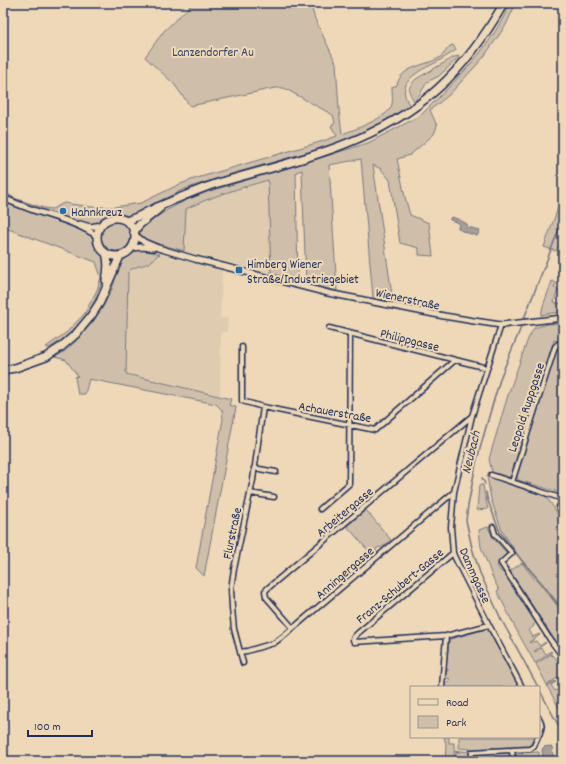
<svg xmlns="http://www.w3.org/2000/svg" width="566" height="764" font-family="Dekko,sans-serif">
	<rect width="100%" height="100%" fill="#eed8b7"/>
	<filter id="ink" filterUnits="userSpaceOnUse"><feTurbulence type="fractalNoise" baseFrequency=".025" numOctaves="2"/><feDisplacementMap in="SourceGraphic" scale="8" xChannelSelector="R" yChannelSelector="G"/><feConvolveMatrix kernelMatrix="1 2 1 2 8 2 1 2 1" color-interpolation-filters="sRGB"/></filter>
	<g filter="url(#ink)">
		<path fill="#decbb0" d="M268 180 271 273 184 251 186 209 202 201 224 193Z
			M160 254 222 271 220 318H228L227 332H221L220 396 126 374 128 272 134 267 145 265 153 261 156 255Z"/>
		<path fill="#cfbfaa" stroke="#757784" d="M193 3H310L315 19 336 63 339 110 342 134C354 130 383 119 390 109 394 103 392 94 392 87L397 85C401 66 425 66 439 58 444 55 446 50 450 46L453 45 456 50C450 54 444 58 437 62 419 71 393 82 410 106L375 127 354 137 323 148 224 176 182 190 154 204 135 216 130 217 116 214 109 215 102 219 96 224 91 225 53 213H50L19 203 3 196V192L17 199 44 208 52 209 64 203 92 207H114L141 203 178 185 194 179 320 142 337 136 331 126 335 123 333 115 284 88H275L190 106 174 84 145 57 163 32Z
			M510 3H516L506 25 483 58 449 95 430 110 437 126 434 134 410 155 397 159 405 197 410 215 429 223 433 256 419 255V248L400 243 390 180 381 169 373 165 393 302 373 298 361 159 329 165 337 291 306 284 302 170 296 172 298 281 271 273 268 180C240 188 212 196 186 209L184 251C176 248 146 242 142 237 140 234 140 234 140 231L143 227 167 210 189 199 207 192 307 162 368 143 418 117 423 113C456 80 492 47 510 3Z
			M460 56 439 76 427 82 420 94 414 101C408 91 407 88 416 79L454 57Z
			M563 194V235L556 251 544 247Z
			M3 202 89 233C90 235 92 236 93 238 95 242 94 246 97 249 100 254 104 256 105 262 106 268 104 274 102 280 94 311 76 332 49 348L46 347 67 332 85 313 97 290 101 277 96 262 3 227Z
			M101 236a15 15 0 1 1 30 0a15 15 0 1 1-30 0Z
			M139 249 160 254C155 255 155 260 150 262 142 267 135 265 128 272L126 374 231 399 229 405 236 407 204 576 196 568 223 419 222 410 216 404 89 379 85 394H78L75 377 78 376 66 360 55 357 64 352 75 342 93 322 103 307 112 289 121 262Z
			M552 281 556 283 554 288 558 289 554 302 559 304 560 302 563 303V313H552L541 315 543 306Z
			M563 323V342L554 340 511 475 509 477 492 472 489 459 494 442 508 395 528 339 534 328 548 324Z
			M559 346 563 347V490L558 492 518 480 517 476 557 348Z
			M487 476H488L546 496 563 522V610L544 585 520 558 502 531 491 499Z
			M479 485H483L484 492 488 509 477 510Z
			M366 510 391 540 381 548 379 547 376 549V552L372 555 347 526Z
			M488 527 493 538 507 553 499 561V563L497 565 500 571 504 573 537 622 533 625 534 626 529 630 533 637 539 634 540 635 529 642 530 643 533 641 534 642 536 641 540 646 545 642 546 643 534 651 535 652 541 648 546 654 551 651 552 652 535 663 518 633 497 591 499 590 492 576 481 547 479 530Z
			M522 563 536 581 537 580 563 613V653L510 571Z
			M486 629 488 630 518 685 517 687H445V683L450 682 449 678 445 679 446 671H448V669H446L449 640 451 639Z
			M551 654 552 656 553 655 559 663 560 662 563 666V674L547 685 536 664Z
			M555 681 556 682 551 685 555 691 561 687 563 689V715L547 686Z
			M444 737H449V743H454V750L469 752 468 761H455L456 752H460L454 751V761H445L446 744Z
			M459 737H534L531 744 528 746 469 749 459 748Z
			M539 752V761H517L516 755 518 753Z
			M508 753 510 755V761H474L475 757 477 755Z"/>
		<path fill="#a69e98" stroke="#6e7281" d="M452 217 460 220 467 224 468 228H472L480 231 477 236 462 231 458 228 459 223 450 220V218Z
			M549 746 552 747 553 755 556 761H543L542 749 544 747Z"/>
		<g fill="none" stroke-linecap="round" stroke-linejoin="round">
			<path stroke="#6e7281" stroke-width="1.5" d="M523 321 563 219
				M522 325 501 376 488 420 476 463 468 506 466 520 472 548 480 573 501 619 538 687
				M482 478 485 484
				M486 492 487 498 500 532 522 561 540 582 563 611
				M539 689 563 734"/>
			<defs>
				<path id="minor" d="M501 325 472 416 454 492 451 527 453 553 455 558 489 625 522 687
					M329 328 487 368
					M242 347V401L263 407 375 430 455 360
					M254 468 276 472
					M491 475 563 499
					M512 482 555 347 558 344 563 345
					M250 493 274 497
					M563 499 559 507 563 513
					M320 509 349 484 350 334
					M493 527 495 534 512 553 501 563 551 641 563 657
					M453 553 358 633 354 637 353 640 354 642 446 636 489 625
					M293 628 266 597 265 591 268 588 472 416
					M240 652 247 651 274 643 285 635 454 492
					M243 663 234 629 232 608 231 589 234 569 253 480 263 407
					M442 687 446 636
					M539 718C543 724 542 728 539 735
					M512 750 513 761
					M471 761 472 752 530 749 534 746 538 737"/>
				<path id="tertiary" d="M3 198C15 203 27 208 39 212 58 218 80 224 97 236
					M80 224 90 227 101 225
					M135 235 144 242 158 248 195 259 328 293 444 316 474 321 501 325 563 318
					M132 248 141 247 153 248"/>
				<path id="primary" d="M97 237a19 19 0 1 1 38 0a19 19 0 1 1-38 0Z
					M126 221C128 220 132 219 134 218 141 216 147 211 153 209 174 200 194 191 215 184 258 171 303 161 345 144 420 115 465 72 504 3
					M134 232 139 225 160 208
					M106 253C109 262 108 271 106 280
					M3 370 15 368 46 357 61 347 76 334 91 316 100 302 120 256"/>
			</defs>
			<use href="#minor" stroke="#1b2f5e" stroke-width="7"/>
			<use href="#tertiary" stroke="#1b2f5e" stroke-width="8"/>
			<use href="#primary" stroke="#1b2f5e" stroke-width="10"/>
			<use href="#minor" stroke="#eed8b7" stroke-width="4"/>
			<use href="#tertiary" stroke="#eed8b7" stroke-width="5"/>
			<use href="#primary" stroke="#eed8b7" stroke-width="7"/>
		</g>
	</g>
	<g fill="#1f6fb2" stroke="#eed8b7" stroke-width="1.5">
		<circle cx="63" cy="211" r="4"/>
		<rect x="235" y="266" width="8" height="8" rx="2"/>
	</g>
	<g text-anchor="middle" stroke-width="4" stroke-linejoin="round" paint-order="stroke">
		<g font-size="13" fill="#364569" stroke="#eed8b7">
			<text x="213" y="56">Lanzendorfer Au</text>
		</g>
		<g font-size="13" fill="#1b2f5e" stroke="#eed8b7" text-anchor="start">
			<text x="71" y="216">Hahnkreuz</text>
			<text x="247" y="268">Himberg Wiener<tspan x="247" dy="15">Straße/Industriegebiet</tspan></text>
		</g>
		<g font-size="13" fill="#1b2f5e" stroke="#eed8b7">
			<text transform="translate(408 298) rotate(12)" y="5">Wienerstraße</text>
			<text transform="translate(410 339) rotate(14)" y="5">Philippgasse</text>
			<text transform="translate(525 407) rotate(-72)" y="5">Leopold Ruppgasse</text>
			<text transform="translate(335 411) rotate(10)" y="5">Achauerstraße</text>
			<text transform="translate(344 511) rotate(-40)" y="5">Arbeitergasse</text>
			<text transform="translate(231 533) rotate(-78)" y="5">Flurstraße</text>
			<text transform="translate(344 572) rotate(-41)" y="5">Anningergasse</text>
			<text transform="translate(476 575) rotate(66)" y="5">Dammgasse</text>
			<text transform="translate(399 585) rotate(-40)" y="5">Franz-Schubert-Gasse</text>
		</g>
		<g font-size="14" font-style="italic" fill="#37456a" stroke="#eed8b7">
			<text transform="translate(470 452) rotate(-76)" y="5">Neubach</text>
		</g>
	</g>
	<rect width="566" height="764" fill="none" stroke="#eed8b7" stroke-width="16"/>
	<rect x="8" y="8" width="550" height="748" fill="none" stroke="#1b2f5e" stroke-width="1.5" filter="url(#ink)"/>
	<rect x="410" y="686" width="130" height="52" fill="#eed8b7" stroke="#9a9493"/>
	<rect x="418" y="699" width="20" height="6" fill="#eed8b7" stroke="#9a9493"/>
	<text x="446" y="706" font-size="12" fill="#1b2f5e">Road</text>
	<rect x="418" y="716" width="20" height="12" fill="#cfbfaa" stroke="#9a9493"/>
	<text x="446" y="726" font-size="12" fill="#1b2f5e">Park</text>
	<path d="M28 730v6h64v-6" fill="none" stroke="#1b2f5e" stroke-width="2"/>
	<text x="34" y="730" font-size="12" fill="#1b2f5e" stroke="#eed8b7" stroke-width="3" paint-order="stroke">100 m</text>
</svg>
